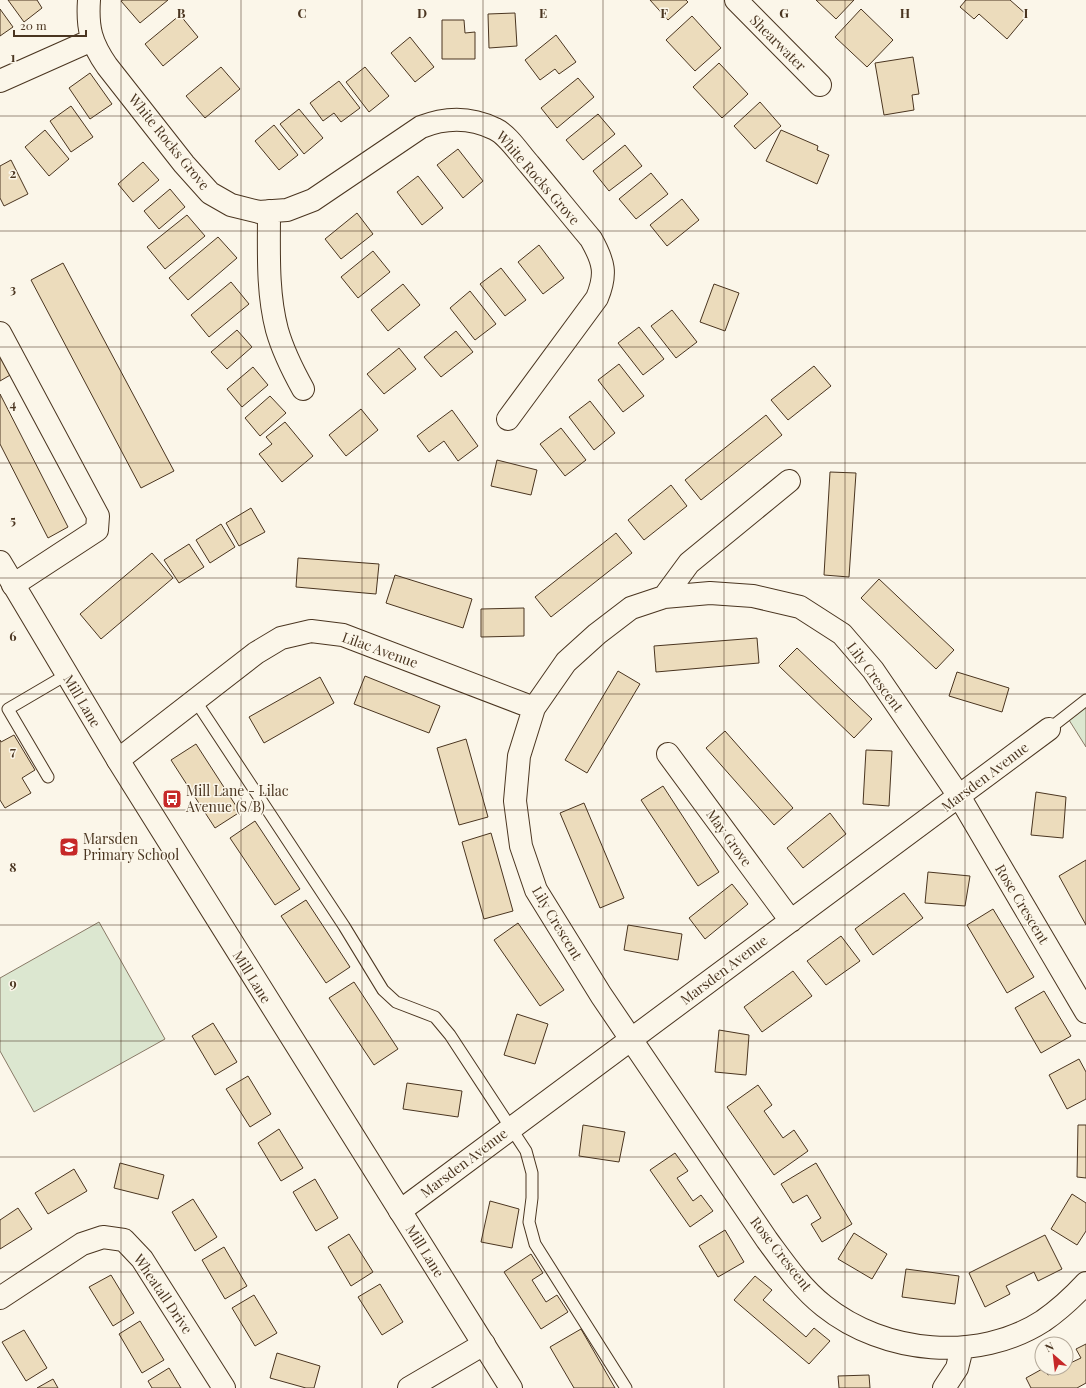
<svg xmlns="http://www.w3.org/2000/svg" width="1086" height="1388" font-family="'Playfair Display',serif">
	<rect width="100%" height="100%" fill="#fbf6e9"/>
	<path fill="#dce7d0" stroke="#887966" d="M1086 706V747L1069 720Z
		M99 922 165 1039 34 1112 0 1051V978Z"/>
	<path fill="#ecdcbc" stroke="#4a3520" d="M8 0H37L42 8 24 22Z
		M123 0H168L140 23 121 1Z
		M650 0H686L688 2 668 20Z
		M816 0H854L836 19Z
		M966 0H1010L1027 15 1007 39 979 14 974 19 960 7Z
		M0 9 13 27 0 36Z
		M861 9 893 40 867 67 835 37Z
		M515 13 517 46 489 48 488 14Z
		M180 15 198 37 163 66 145 44Z
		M692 16 721 48 695 71 666 40Z
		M442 20H464L465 33 475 32V59H442Z
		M556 35 576 62 559 74 555 69 540 80 525 60Z
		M410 37 434 67 415 82 391 53Z
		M913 57 919 94 912 95 914 110 884 115 875 63Z
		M719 63 748 94 722 118 693 87Z
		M221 67 240 89 205 118 186 96Z
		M365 67 389 96 369 112 346 82Z
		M90 73 112 104 90 119 69 88Z
		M578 78 594 97 557 128 541 108Z
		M339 81 360 108 341 122 334 113 323 121 310 103Z
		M760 102 781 126 755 149 734 126Z
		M71 106 93 137 71 152 50 121Z
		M299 109 323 138 304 154 280 124Z
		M598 114 615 134 583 160 566 140Z
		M274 125 298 155 279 170 255 141Z
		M45 130 69 159 49 176 25 147Z
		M781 130 818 146 817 150 829 155 817 184 766 161Z
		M625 145 642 166 609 191 593 171Z
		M458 149 483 181 463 198 437 165Z
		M11 160 28 194 4 206 0 198V166Z
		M143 162 159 180 133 202 118 184Z
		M651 173 668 194 636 219 619 199Z
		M418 176 443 208 422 225 397 192Z
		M170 189 185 207 159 229 144 211Z
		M682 199 699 220 667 246 650 225Z
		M357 213 373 234 341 259 325 239Z
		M187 215 205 236 165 269 147 247Z
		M218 237 237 258 188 300 169 278Z
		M539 245 564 278 543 294 518 262Z
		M373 251 390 272 358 298 341 277Z
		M63 263 174 471 141 488 31 280Z
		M501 268 526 300 505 316 480 284Z
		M231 282 249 304 209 337 191 315Z
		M403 284 420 305 388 331 371 310Z
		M714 284 739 293 725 331 700 322Z
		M470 291 496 324 475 340 450 308Z
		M672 310 697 342 676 358 651 326Z
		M639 327 664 359 643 375 618 343Z
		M237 330 252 347 227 369 211 352Z
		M456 331 473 352 441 377 424 357Z
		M399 348 416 369 384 394 367 374Z
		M0 352 12 374 0 381Z
		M619 364 644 396 623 412 598 380Z
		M814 366 831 386 788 420 771 400Z
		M253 367 268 385 242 407 227 389Z
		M0 394 68 527 48 538 0 444Z
		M270 396 286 413 260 436 245 418Z
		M590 401 615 433 594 450 569 417Z
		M361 409 378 430 346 456 329 435Z
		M452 410 478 446 458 461 444 441 429 452 417 436Z
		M766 415 782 435 701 500 685 480Z
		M285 422 313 456 282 482 259 454 272 444 266 437Z
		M561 428 586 460 565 476 540 444Z
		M497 460 537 470 531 495 491 486Z
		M830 472 856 473 849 577 824 575Z
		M671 485 687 506 644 540 628 520Z
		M251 508 265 532 239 546 226 523Z
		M221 524 235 547 210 563 196 540Z
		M616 533 632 553 551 617 535 597Z
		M189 544 204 567 179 583 164 560Z
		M152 553 173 578 101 639 80 614Z
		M298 558 379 564 376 594 296 587Z
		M395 575 472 599 463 628 386 603Z
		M879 579 954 650 936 669 861 598Z
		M524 608V636L481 637V609Z
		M757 638 759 663 656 672 654 646Z
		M797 648 872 719 854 738 779 666Z
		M618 671 640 684 587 773 565 760Z
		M957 672 1009 688 1002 712 949 696Z
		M365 676 440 706 429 733 354 704Z
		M320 677 334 703 264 743 249 717Z
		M725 731 793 808 774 825 706 748Z
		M14 735 35 770 22 778 31 793 5 808 0 800V740L1 742Z
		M466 739 488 817 459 825 437 748Z
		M196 744 240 812 215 828 171 760Z
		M866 750 892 751 889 806 863 804Z
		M663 786 719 872 698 886 641 800Z
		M1036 792 1066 797 1063 838 1031 835Z
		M584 803 624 898 600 908 560 813Z
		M830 813 846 834 803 868 787 848Z
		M255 821 300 889 275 905 230 838Z
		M491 833 513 911 484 919 462 842Z
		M1086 860V925L1059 876Z
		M928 872 970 876 965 906 925 903Z
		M732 884 748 904 705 939 689 918Z
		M904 893 923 918 873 955 855 929Z
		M306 900 350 967 326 983 281 916Z
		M993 909 1034 977 1007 993 967 925Z
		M518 923 564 990 540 1006 494 940Z
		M628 925 682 934 678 960 624 950Z
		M841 936 860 961 826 985 807 961Z
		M793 971 812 996 762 1032 744 1007Z
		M354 982 398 1049 374 1065 329 998Z
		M1044 991 1071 1036 1041 1053 1015 1008Z
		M517 1014 548 1024 535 1064 504 1055Z
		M213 1023 237 1062 215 1075 192 1036Z
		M719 1030 749 1035 746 1075 715 1072Z
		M1079 1059 1086 1072V1099L1067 1109 1049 1075Z
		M248 1076 271 1114 250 1127 226 1089Z
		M407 1083 462 1091 458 1117 403 1109Z
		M758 1085 772 1105 764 1111 783 1138 794 1130 808 1151 774 1175 727 1107Z
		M583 1125 625 1132 619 1162 579 1156Z
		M1078 1125H1086V1178L1077 1177Z
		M279 1129 303 1168 281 1181 258 1143Z
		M675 1153 688 1171 677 1178 693 1201 701 1195 713 1211 690 1227 650 1170Z
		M120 1163 164 1175 158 1199 114 1188Z
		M816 1163 852 1224 822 1242 811 1224 821 1218 807 1195 793 1203 781 1184Z
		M74 1169 87 1191 48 1214 35 1193Z
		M315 1179 338 1218 316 1231 293 1192Z
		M1072 1194 1086 1203V1231L1077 1245 1051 1229Z
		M193 1199 217 1237 195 1251 172 1212Z
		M490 1201 519 1209 512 1248 481 1242Z
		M18 1208 32 1229 0 1249V1220Z
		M725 1230 744 1262 718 1277 699 1246Z
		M854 1233 887 1254 872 1279 838 1259Z
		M349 1234 373 1272 351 1286 328 1247Z
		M1045 1235 1062 1269 1038 1281 1034 1272 1006 1286 1010 1294 985 1307 969 1273Z
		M224 1247 247 1286 225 1299 202 1260Z
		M531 1254 543 1273 532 1280 546 1302 557 1295 568 1312 541 1329 504 1272Z
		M906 1269 959 1276 955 1304 902 1297Z
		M111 1275 134 1313 113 1326 89 1287Z
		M755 1276 772 1290 763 1300 806 1337 814 1328 830 1341 809 1364 734 1300Z
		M380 1284 403 1322 382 1335 358 1297Z
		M254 1295 277 1333 255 1346 232 1308Z
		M140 1321 164 1360 142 1373 119 1334Z
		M581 1329 615 1388H574L550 1347Z
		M24 1330 47 1368 26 1381 2 1342Z
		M1086 1344V1383L1077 1388H1031L1026 1378 1044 1368 1048 1375 1061 1368H1066V1365L1081 1358 1076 1349Z
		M277 1353 320 1366 314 1388H306L270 1378Z
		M169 1368 181 1388H152L148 1381Z
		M869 1375 870 1388H839L838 1376Z
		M53 1379 58 1388H37Z"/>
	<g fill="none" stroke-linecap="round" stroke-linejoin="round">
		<defs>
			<path id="service" d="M195 700 344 926 383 990 396 1002 435 1017 450 1035 526 1151 532 1173V1198L529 1222 535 1244 626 1388
				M1049 729 1086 700
				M48 777 8 709 66 675"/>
			<path id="minor" d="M89 0C87 28 91 43 107 66L184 164 210 193 231 205 259 212 287 210 313 200 421 127C446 117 471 117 495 129 508 135 519 153 529 164 550 189 570 214 591 239 604 262 607 274 597 298L508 419
				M736 0 820 85
				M0 81 92 40
				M269 211C269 251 267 292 277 330 283 351 293 371 303 389
				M0 333 98 516 97 530 13 585
				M664 597 689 563 789 481
				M668 754 791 921
				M118 760 256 653 281 638 311 631 343 635 534 708
				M1086 1012 959 796 873 670 842 634 800 607 753 596 710 593 664 597 631 608 597 634 566 662 534 708 519 756 515 801 521 846 536 890 601 995 767 1240C784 1263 801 1288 824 1306 884 1354 978 1363 1043 1321 1059 1310 1073 1297 1086 1283
				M400 1211 1049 729
				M0 1298 82 1244 103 1237 124 1240 142 1259 224 1388
				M409 1388 484 1344
				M944 1388 957 1368 962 1348"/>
			<path id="primary" d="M0 562 118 760 511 1388"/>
		</defs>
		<use href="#service" stroke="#4a3520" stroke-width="13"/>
		<use href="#minor" stroke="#4a3520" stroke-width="24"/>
		<use href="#primary" stroke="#4a3520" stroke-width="24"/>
		<use href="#service" stroke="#fbf6e9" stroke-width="11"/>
		<use href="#minor" stroke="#fbf6e9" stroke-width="22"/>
		<use href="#primary" stroke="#fbf6e9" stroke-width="22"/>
	</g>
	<path fill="none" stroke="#4a3520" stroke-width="1" stroke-opacity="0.55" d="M121 0V1388M241 0V1388M362 0V1388M483 0V1388M603 0V1388M724 0V1388M845 0V1388M965 0V1388M0 116H1086M0 231H1086M0 347H1086M0 463H1086M0 578H1086M0 694H1086M0 810H1086M0 925H1086M0 1041H1086M0 1157H1086M0 1272H1086"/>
	<defs>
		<symbol id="bus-square" viewBox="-11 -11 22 22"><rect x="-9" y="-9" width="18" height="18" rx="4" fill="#c62828" stroke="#fbf6e9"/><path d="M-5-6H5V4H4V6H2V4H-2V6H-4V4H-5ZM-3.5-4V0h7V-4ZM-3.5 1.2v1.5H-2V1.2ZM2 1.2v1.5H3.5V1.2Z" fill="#fff"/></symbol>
		<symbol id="school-square" viewBox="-11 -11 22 22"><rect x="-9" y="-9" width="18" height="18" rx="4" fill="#c62828" stroke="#fbf6e9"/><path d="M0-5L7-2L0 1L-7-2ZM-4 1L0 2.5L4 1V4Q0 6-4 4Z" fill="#fff"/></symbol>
	</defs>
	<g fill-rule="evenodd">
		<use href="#bus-square" x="161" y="788" width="22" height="22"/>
		<use href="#school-square" x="58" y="836" width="22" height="22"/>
	</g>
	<g text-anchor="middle" stroke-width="3" stroke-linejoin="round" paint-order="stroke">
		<g font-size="14" fill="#4a3520" stroke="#fbf6e9">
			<text transform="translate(778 43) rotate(45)" y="5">Shearwater</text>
			<text transform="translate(169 142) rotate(51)" y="5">White Rocks Grove</text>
			<text transform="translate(538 178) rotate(49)" y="5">White Rocks Grove</text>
			<text transform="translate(380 650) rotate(20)" y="5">Lilac Avenue</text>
			<text transform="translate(875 677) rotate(53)" y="5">Lily Crescent</text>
			<text transform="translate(82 701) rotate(59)" y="5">Mill Lane</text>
			<text transform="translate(985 777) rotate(-37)" y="5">Marsden Avenue</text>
			<text transform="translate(729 838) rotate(54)" y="5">May Grove</text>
			<text transform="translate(1022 904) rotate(59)" y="5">Rose Crescent</text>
			<text transform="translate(557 923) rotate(59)" y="5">Lily Crescent</text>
			<text transform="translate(724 970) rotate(-37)" y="5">Marsden Avenue</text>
			<text transform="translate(252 977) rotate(58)" y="5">Mill Lane</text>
			<text transform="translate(464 1163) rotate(-37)" y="5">Marsden Avenue</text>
			<text transform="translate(425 1251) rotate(58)" y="5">Mill Lane</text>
			<text transform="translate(781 1254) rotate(52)" y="5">Rose Crescent</text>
			<text transform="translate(163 1294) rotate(56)" y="5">Wheatall Drive</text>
		</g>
		<g font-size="14" fill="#4a3520" stroke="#fbf6e9" text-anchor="start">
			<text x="186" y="796">Mill Lane - Lilac<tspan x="186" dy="16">Avenue (S/B)</tspan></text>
			<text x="83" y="844">Marsden<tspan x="83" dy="16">Primary School</tspan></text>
		</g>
	</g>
	<g font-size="13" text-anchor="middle" font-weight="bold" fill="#4a3520" stroke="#fbf6e9" stroke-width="3" stroke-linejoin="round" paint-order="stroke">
		<text x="181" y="18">B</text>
		<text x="302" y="18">C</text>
		<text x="422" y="18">D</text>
		<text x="543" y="18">E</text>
		<text x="664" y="18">F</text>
		<text x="784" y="18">G</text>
		<text x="905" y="18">H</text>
		<text x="1026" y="18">I</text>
		<text x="13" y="62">1</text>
		<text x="13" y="178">2</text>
		<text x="13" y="294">3</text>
		<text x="13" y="409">4</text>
		<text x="13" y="525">5</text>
		<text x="13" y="641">6</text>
		<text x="13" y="756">7</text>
		<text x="13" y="872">8</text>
		<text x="13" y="988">9</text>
	</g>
	<g transform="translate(1054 1356) rotate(332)"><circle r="19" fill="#fbf6e9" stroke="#b4a999"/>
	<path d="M0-3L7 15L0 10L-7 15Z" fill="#c62828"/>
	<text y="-6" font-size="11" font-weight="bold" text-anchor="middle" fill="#4a3520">N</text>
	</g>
	<path d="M14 30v6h72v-6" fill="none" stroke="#4a3520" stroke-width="2"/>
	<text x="20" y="30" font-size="12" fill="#4a3520" stroke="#fbf6e9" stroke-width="3" paint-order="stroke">20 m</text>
</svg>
